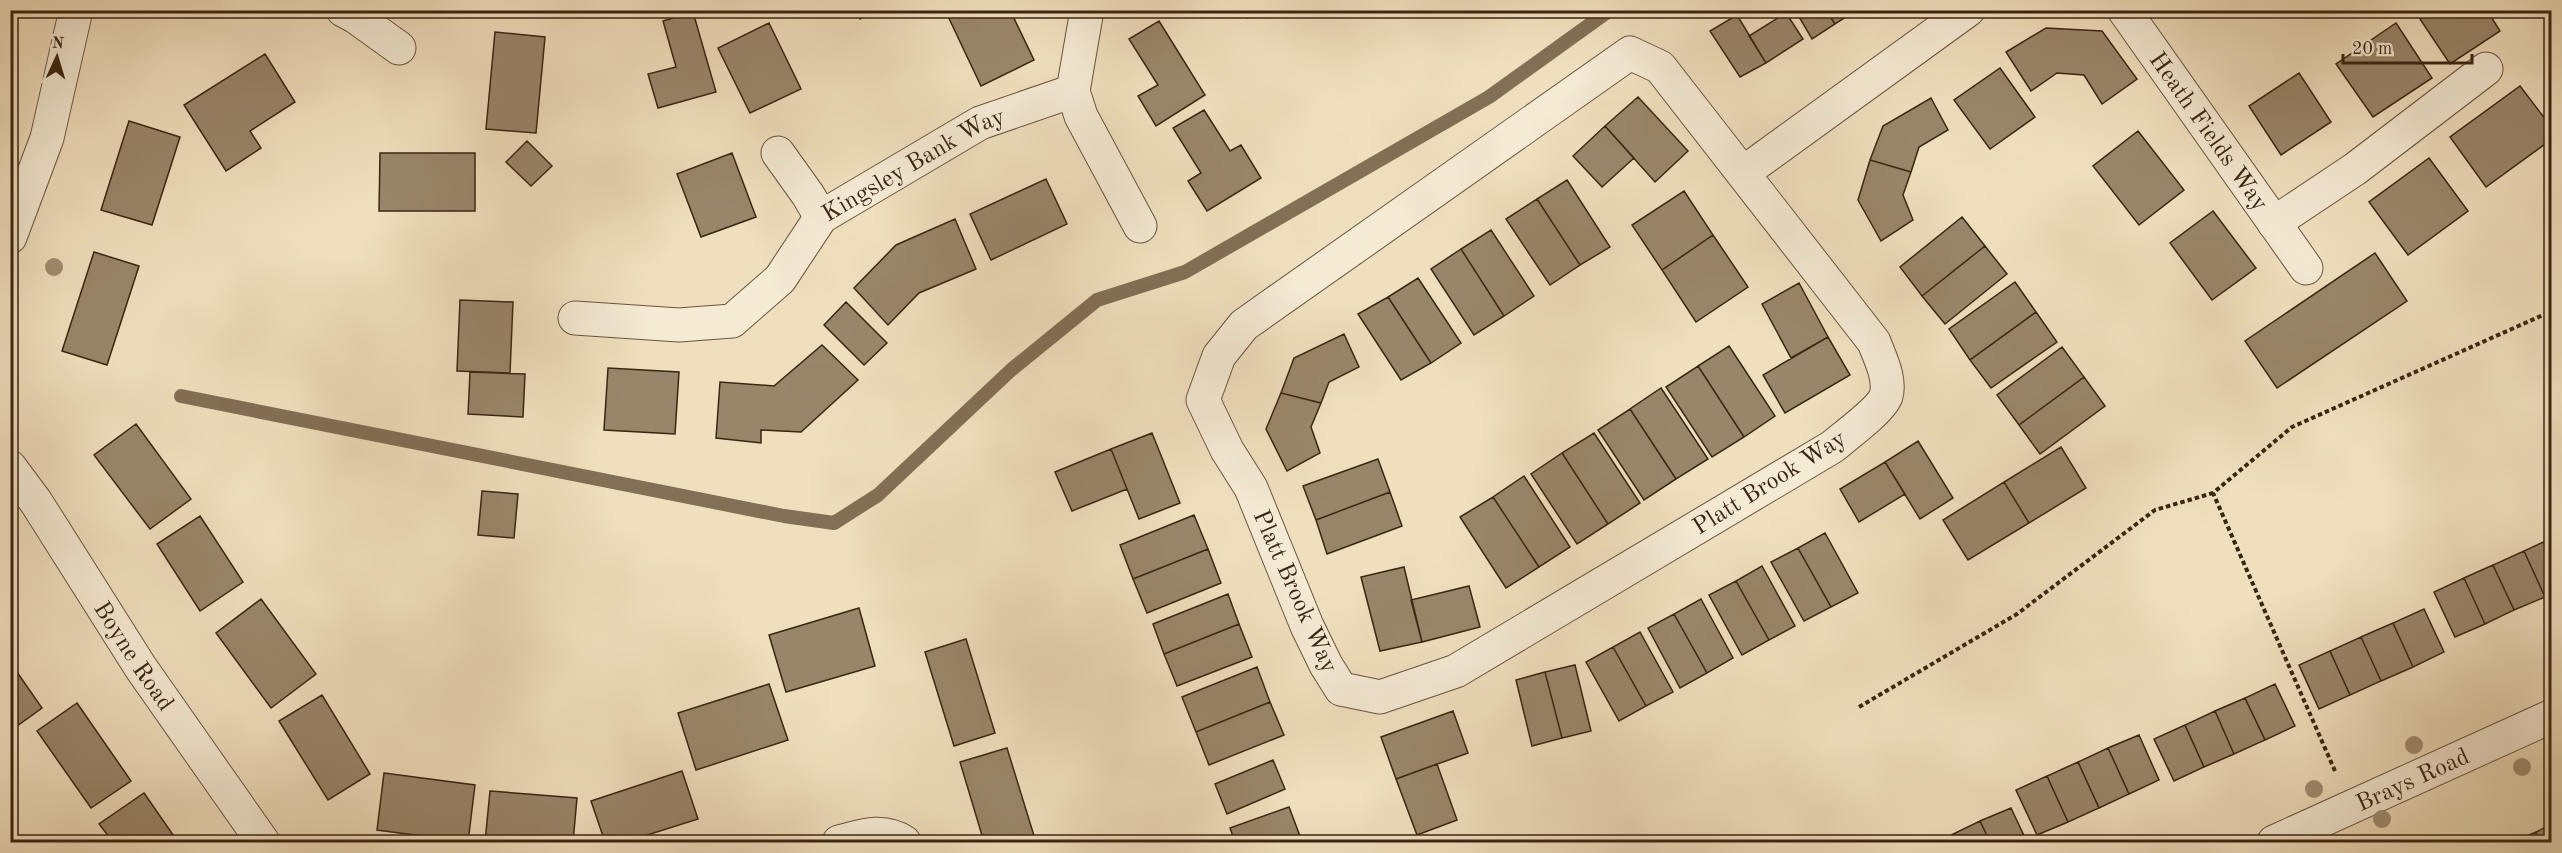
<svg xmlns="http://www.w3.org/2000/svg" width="2562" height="853" font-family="'Old Standard TT',serif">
	<rect width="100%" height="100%" fill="#f0dfbd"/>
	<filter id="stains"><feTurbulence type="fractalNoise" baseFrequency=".00333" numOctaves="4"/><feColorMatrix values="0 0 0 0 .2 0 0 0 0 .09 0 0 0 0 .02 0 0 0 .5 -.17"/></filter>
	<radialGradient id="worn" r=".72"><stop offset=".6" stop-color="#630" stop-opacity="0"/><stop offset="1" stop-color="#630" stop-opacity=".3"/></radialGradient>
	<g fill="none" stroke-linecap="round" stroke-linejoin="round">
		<path stroke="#826f55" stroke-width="14" d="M181 396 784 516 834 523 878 495 1011 370 1097 300 1185 272 1489 97 1610 10"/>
	</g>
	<path fill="#99866a" stroke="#3a2511" stroke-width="1.5" d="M856 10H876L860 19Z
		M945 10H1010L1034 60 981 86Z
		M1242 10H1258L1247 18Z
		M1795 10H1826L1835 24 1812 39Z
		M1826 10H1857L1835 24Z
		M2414 10H2487L2500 31 2450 64Z
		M693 12 716 92 658 108 648 74 676 67 663 21Z
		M1786 13 1803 39 1766 63 1749 36Z
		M1737 15 1766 63 1740 77 1710 31Z
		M1159 21 1205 95 1156 126 1138 96 1158 85 1129 39Z
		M769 23 801 89 750 113 718 48Z
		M2396 23 2432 78 2373 117 2336 64Z
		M2046 28 2102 31 2137 79 2102 104 2084 75 2057 73 2031 91 2006 52Z
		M495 32 545 37 536 133 486 129Z
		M265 54 295 102 250 131 261 148 226 171 184 105Z
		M2000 68 2035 117 1990 149 1954 100Z
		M2299 73 2331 122 2281 155 2249 106Z
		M2520 86 2552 128V139L2486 187 2450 137Z
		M1638 97 1688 151 1655 182 1605 126Z
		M1931 98 1948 130 1919 147 1911 172 1870 160 1883 126Z
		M1204 110 1230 151 1241 145 1261 178 1207 211 1188 181 1201 173 1173 128Z
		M129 121 180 137 152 225 101 210Z
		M1605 126 1634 158 1602 187 1573 156Z
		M2138 131 2184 190 2139 225 2093 166Z
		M527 141 552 166 531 186 506 162Z
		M380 153H475V211H379Z
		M732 153 756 217 701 237 677 174Z
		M2429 158 2468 211 2408 255 2369 202Z
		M1870 160 1911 172 1903 195 1913 220 1881 241 1858 200Z
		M1046 179 1067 224 991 260 970 214Z
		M1567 180 1610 247 1580 265 1537 199Z
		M1684 191 1713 235 1662 270 1632 225Z
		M1537 199 1580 265 1550 285 1506 219Z
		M2213 211 2256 268 2212 300 2170 243Z
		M1962 217 1985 246 1922 296 1900 267Z
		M955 219 976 269 919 293 888 325 854 288 896 245Z
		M1491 230 1534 296 1504 316 1461 249Z
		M1713 235 1748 287 1696 322 1662 270Z
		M1985 246 2007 274 1945 324 1922 296Z
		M1461 249 1504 316 1474 335 1431 269Z
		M94 252 139 266 107 365 62 351Z
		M2375 253 2407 301 2277 388 2245 341Z
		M1418 278 1461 343 1431 363 1388 297Z
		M2015 282 2036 312 1970 360 1949 329Z
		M1799 283 1828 337 1791 358 1762 304Z
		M1388 297 1431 363 1401 380 1358 314Z
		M460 300 513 302 510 373 457 371Z
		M846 302 887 343 864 365 824 325Z
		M2036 312 2057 342 1991 388 1970 360Z
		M1344 334 1359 367 1329 382 1321 403 1281 393 1294 358Z
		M1828 337 1850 375 1785 413 1763 375Z
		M822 345 858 380 801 432 761 430V443L716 438 720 382 774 386Z
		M1729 346 1775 416 1744 437 1698 366Z
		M2062 347 2084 377 2019 425 1997 395Z
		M1698 366 1744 437 1712 457 1666 387Z
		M608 368 679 372 675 434 604 430Z
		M470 372 525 374 523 417 468 414Z
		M2084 377 2105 406 2040 454 2019 425Z
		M1661 388 1708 459 1676 479 1630 409Z
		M1281 393 1321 403 1311 427 1320 453 1287 471 1266 429Z
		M1630 409 1676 479 1644 500 1598 430Z
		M136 424 191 499 150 529 94 455Z
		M1152 433 1180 503 1139 519 1111 449Z
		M1594 433 1640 503 1608 524 1562 453Z
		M1918 441 1953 498 1920 519 1885 462Z
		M2061 447 2086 488 2029 523 2004 482Z
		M1111 449 1127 489 1072 511 1055 472Z
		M1562 453 1608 524 1577 544 1531 474Z
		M1378 459 1390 492 1316 520 1303 486Z
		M1885 462 1905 494 1859 522 1840 489Z
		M1524 476 1570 547 1539 567 1493 497Z
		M2004 482 2029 523 1968 560 1943 520Z
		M482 491 518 494 514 538 478 535Z
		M1390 492 1402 526 1327 554 1316 520Z
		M1493 497 1539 567 1506 588 1460 517Z
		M1194 515 1208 549 1133 579 1120 545Z
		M200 516 243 582 200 611 157 544Z
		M1825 533 1858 593 1831 607 1798 548Z
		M2552 538V594L2545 597 2524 551Z
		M1798 548 1831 607 1804 621 1771 562Z
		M1208 549 1221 583 1147 613 1133 579Z
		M2524 551 2545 597 2514 610 2493 565Z
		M2493 565 2514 610 2485 624 2464 578Z
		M1762 566 1795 626 1769 640 1736 581Z
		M1404 567 1422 642 1380 651 1361 577Z
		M2464 578 2485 624 2455 637 2434 592Z
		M1736 581 1769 640 1742 655 1709 595Z
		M1469 586 1480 627 1422 642 1411 600Z
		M1228 594 1239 624 1164 654 1153 624Z
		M261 599 316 674 271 708 216 633Z
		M1701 599 1733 658 1707 673 1674 614Z
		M859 608 875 666 786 692 769 635Z
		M2424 609 2444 652 2413 667 2393 623Z
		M1674 614 1707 673 1680 688 1648 628Z
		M2393 623 2413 667 2381 681 2361 637Z
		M1239 624 1252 657 1177 686 1164 654Z
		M1640 632 1673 692 1646 706 1613 647Z
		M2361 637 2381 681 2350 695 2330 651Z
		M966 639 995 733 954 746 925 652Z
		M1613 647 1646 706 1619 721 1586 662Z
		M2330 651 2350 695 2319 709 2299 665Z
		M10 662 42 708 10 731Z
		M1575 665 1591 731 1562 738 1545 672Z
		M1257 667 1270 702 1196 732 1182 697Z
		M1545 672 1562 738 1532 746 1516 680Z
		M769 684 788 740 696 770 678 713Z
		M2275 684 2295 726 2265 740 2245 698Z
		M322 695 370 774 328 800 279 721Z
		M2245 698 2265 740 2234 754 2215 711Z
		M1270 702 1284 735 1209 765 1196 732Z
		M77 703 131 781 91 808 37 731Z
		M1453 711 1468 753 1396 779 1381 737Z
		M2215 711 2234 754 2204 767 2185 725Z
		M2185 725 2204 767 2174 781 2154 739Z
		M2139 735 2159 780 2129 794 2108 748Z
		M1007 748 1035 839 1023 842H984L960 762Z
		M2108 748 2129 794 2099 808 2078 762Z
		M1273 760 1285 789 1227 814 1215 784Z
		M2078 762 2099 808 2068 822 2047 776Z
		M1437 764 1457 820 1417 835 1396 779Z
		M682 771 698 819 625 842H605L591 801Z
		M384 773 475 785 468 842 377 830Z
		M2047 776 2068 822 2037 835 2016 790Z
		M490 791 577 798 573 842H485Z
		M144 793 178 842H113L99 824Z
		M1289 807 1300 836 1283 842H1235L1230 828Z
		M2011 808 2027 842H1990L1980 821Z
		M1980 821 1990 842H1952L1949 836Z
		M2552 824V842H2541L2536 832Z
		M2536 832 2541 842H2512Z
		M1300 836 1302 842H1283Z
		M1949 836 1952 842H1934Z"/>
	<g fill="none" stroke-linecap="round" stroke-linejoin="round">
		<defs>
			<g id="minor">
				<path d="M343 10 356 17 399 48"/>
				<path id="s1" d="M2124 10 2306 268"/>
				<path d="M1630 53 1660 67 1874 342C1880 358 1891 379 1886 396 1881 410 1844 437 1832 447L1456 671 1380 697 1341 689 1326 665 1307 626 1251 488 1227 450 1203 400 1219 356 1244 325Z"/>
				<path d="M1073 91 1081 116 1140 226"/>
				<path d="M778 153 808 195 821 217"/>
				<path d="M1743 173 1968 10"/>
				<path d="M2274 223 2355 169 2486 69"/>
				<path d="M10 237 47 138 76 10"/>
				<path id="s2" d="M575 318 679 325 732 321 780 279 821 217 980 123 1073 91 1087 10"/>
				<path id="s3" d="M10 467 36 502 141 668 263 842"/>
				<path d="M839 842C862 836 883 828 904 842"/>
				<path id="s4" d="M2274 842 2552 716"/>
			</g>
		</defs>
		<use href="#minor" stroke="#68543c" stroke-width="35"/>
		<path stroke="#3a2511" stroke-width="4" stroke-dasharray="4.5 3" stroke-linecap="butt" d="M1859 707 2017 614 2155 510 2213 493
			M2335 771 2213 493 2292 427 2552 311"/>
		<use href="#minor" stroke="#f5ead4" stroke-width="33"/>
	</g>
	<g fill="#a18e72">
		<circle cx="54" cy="267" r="9"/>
		<circle cx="2414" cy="745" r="9"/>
		<circle cx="2522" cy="767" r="9"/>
		<circle cx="2314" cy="789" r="9"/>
		<circle cx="2382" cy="819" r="9"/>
	</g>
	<g text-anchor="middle" stroke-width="4.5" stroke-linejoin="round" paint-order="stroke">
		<g font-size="24" fill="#3a2511" stroke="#f5ead4">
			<text dy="8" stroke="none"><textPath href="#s1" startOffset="148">Heath Fields Way</textPath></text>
			<text dy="8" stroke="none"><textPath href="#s2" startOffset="402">Kingsley Bank Way</textPath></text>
			<text transform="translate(1769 482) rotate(-32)" y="8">Platt Brook Way</text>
			<text transform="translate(1296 591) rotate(66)" y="8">Platt Brook Way</text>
			<text dy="8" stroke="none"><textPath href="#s3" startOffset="226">Boyne Road</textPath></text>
			<text dy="8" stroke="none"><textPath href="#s4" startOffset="152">Brays Road</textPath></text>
		</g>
	</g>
	<rect width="2562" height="853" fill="none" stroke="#f0dfbd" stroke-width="36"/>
	<rect x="12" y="12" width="2538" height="829" fill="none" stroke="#3a2511" stroke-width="3"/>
	<rect x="18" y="18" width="2526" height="817" fill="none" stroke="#3a2511" stroke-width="1.5"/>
	<g transform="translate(57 57) rotate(4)" stroke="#f5ead4" stroke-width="4.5" paint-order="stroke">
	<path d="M0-4.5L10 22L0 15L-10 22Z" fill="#3a2511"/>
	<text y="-9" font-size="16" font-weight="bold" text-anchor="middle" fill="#3a2511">N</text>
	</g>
	<path d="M2343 54v9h129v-9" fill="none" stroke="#3a2511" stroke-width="3"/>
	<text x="2352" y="54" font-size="18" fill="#3a2511" stroke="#f5ead4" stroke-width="4.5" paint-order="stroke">20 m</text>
	<rect width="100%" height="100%" filter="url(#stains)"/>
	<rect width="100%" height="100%" fill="url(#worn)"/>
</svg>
